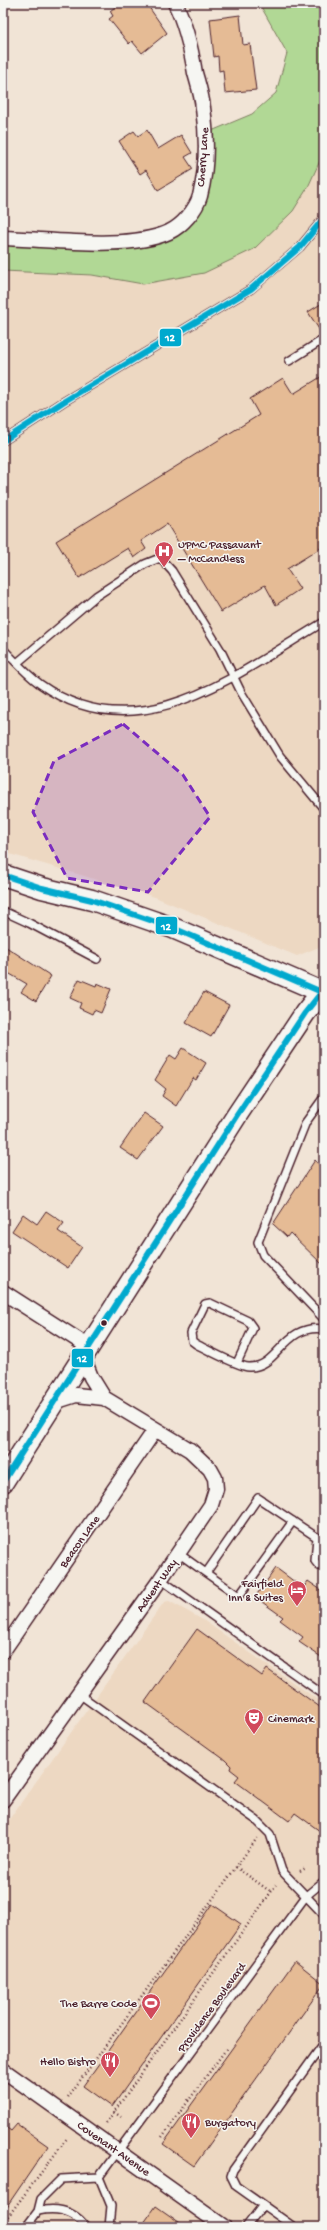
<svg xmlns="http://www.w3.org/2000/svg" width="327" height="2230" font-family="'Gochi Hand',sans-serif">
	<rect width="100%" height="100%" fill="#f1e4d6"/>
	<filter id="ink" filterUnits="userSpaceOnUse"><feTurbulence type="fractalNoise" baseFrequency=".025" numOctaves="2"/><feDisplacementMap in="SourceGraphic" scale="8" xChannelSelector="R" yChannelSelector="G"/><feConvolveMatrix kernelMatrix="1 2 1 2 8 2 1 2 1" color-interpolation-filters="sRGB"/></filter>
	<g filter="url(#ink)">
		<path fill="#edd8c2" d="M324 152V945L297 956 155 897 3 852V271L92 275 143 284 308 187Z
			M169 1601 203 1620 324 1704V2227H3V1828L164 1602Z"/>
		<path fill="#b1d895" stroke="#7e7c60" d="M259 3H324V152L308 187 293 211 254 249 204 273 143 284 92 275 3 271V243L135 246 186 225 209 132 252 114 276 93 287 53Z"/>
		<path fill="#e5bb95" stroke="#4a1f2b" d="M120 3H146L167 33 142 53 132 41 129 44 109 19 113 16 110 11Z
			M240 15 243 45 250 44 256 90 225 93 223 70 219 71 218 56 214 57 210 19Z
			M147 130 158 149 181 135 192 153 185 157 193 169 158 190 146 170 140 174 119 141 134 131 138 136Z
			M324 302V334H322L308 312Z
			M324 375V546L287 569 300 589 276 605 265 585 221 612 167 524 141 541 146 549 134 558 128 548 79 578 56 541 259 415 250 399 283 378 293 394Z
			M3 945 51 976 36 1001 21 992 27 984 3 970Z
			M79 979 96 986 97 983 111 989 101 1013 94 1010 92 1014 79 1008 81 1003 70 998Z
			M204 992 229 1005 211 1037 186 1023Z
			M183 1048 206 1063 196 1080 193 1078 176 1106 162 1096 166 1089 155 1080 170 1055 176 1059Z
			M144 1113 163 1126 138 1160 120 1148Z
			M315 1160 324 1170V1266L290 1233 287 1237 273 1224Z
			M46 1211 64 1223 58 1231 82 1247 68 1268 12 1231 23 1214 37 1224Z
			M276 1568 303 1588 308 1581 324 1592V1659L299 1642 303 1637 280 1620 283 1617 255 1597Z
			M197 1629 262 1676 267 1669 324 1710V1834L295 1813 289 1821 235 1781 239 1776 230 1769 231 1766 225 1760 145 1702Z
			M212 1904 241 1924 112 2107 83 2086Z
			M295 1961 324 1984 194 2166 163 2144Z
			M17 2124 48 2146 3 2212V2125L11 2131Z
			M156 2206 186 2227H141Z"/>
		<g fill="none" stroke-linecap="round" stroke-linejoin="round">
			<defs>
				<path id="lane" d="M289 361 324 339
					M3 441 63 402 251 289 300 247 324 218
					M3 649C15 661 26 674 40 684 139 755 239 672 324 622
					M17 663 96 596 145 564 160 558 172 571 220 649 241 692 280 756 324 809
					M3 911 29 923 97 959
					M324 1097 306 1122 258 1242 263 1255 324 1319
					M237 1363 253 1328 248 1321 210 1303 205 1304 191 1333 192 1341 196 1344C206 1349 239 1367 249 1367 279 1368 283 1323 324 1329
					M317 1537 315 1561 319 1566
					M178 1553 206 1573 258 1498 324 1542
					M206 1573 239 1596 293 1521
					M160 1579 324 1695
					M79 1694 256 1820 270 1834 282 1871 324 1915
					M99 2177 306 1896 324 1881
					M99 2177 111 2206 109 2227
					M38 2211 41 2199 61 2179 99 2177
					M26 2227 38 2211C57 2207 74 2210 86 2227
					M246 2227 263 2205
					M294 2227 236 2186 231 2176 233 2170 324 2043"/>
				<path id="street" d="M3 238C49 239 128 251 169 232 182 226 196 210 200 196 207 169 207 136 203 108 202 96 198 84 195 73 191 48 186 25 175 3
					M3 1292 89 1347
					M83 1357 91 1377 104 1398
					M3 1651 155 1430
					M3 1800 160 1580 211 1505 216 1489 215 1478 210 1469 190 1450 104 1398 76 1395 54 1402
					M3 2070 224 2227"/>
				<path id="secondary" d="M3 875 42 888 92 900 173 928 324 993
					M3 1482 237 1115 305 1013 324 989"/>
			</defs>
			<use href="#lane" stroke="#4a1f2b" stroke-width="10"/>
			<use href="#street" stroke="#4a1f2b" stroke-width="17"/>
			<use href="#secondary" stroke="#4a1f2b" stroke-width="23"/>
			<path stroke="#4a1f2b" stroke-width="2.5" stroke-dasharray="1 3" stroke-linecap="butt" d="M236 1867 271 1892
				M300 1871 306 1868
				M68 2097 258 1837
				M114 2112 121 2117
				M106 2123 276 1885
				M162 2137 227 2048
				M3 2223 68 2137"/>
			<use href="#lane" stroke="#f6f6f2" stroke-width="7"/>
			<use href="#street" stroke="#f6f6f2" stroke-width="14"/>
			<use href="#secondary" stroke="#f6f6f2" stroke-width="20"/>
			<defs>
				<path id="bus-1" d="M3 441 63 402 251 289 300 247 324 218
					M3 875 42 888 92 900 173 928 324 993
					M3 1482 237 1115 305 1013 324 989"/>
			</defs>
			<use href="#bus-1" stroke="#f6f6f2" stroke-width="9"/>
			<use href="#bus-1" stroke="#00a9ce" stroke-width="6"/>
		</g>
	</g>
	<path fill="#7b2cbf" fill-opacity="0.2" stroke="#7b2cbf" stroke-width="3" stroke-dasharray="8 5" stroke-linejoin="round" d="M123 724 183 775 210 817 148 892 67 878 33 812 54 761Z"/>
	<defs>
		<symbol id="hospital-pin" viewBox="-11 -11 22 30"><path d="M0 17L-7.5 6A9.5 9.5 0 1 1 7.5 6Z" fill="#d1495b" stroke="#f6f6f2"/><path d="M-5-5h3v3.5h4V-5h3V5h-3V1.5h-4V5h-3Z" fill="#fff"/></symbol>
		<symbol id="hotel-pin" viewBox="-11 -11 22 30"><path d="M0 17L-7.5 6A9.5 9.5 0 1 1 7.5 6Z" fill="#d1495b" stroke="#f6f6f2"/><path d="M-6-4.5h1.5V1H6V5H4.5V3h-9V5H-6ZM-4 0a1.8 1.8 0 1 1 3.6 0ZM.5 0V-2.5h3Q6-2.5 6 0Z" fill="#fff"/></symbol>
		<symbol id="theatre-pin" viewBox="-11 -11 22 30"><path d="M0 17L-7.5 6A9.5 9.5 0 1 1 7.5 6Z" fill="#d1495b" stroke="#f6f6f2"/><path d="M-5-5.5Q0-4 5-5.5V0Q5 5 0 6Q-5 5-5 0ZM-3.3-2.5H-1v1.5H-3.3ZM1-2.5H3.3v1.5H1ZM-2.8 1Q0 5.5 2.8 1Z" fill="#fff"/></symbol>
		<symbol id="stadium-pin" viewBox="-11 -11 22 30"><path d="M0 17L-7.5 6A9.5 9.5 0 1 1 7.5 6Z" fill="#d1495b" stroke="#f6f6f2"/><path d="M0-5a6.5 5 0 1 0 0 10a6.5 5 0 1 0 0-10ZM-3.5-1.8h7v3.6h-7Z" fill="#fff"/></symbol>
		<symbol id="restaurant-pin" viewBox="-11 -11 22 30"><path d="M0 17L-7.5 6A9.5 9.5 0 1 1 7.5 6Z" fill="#d1495b" stroke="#f6f6f2"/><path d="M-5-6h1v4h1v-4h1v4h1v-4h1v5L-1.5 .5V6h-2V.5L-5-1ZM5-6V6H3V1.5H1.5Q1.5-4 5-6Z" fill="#fff"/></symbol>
	</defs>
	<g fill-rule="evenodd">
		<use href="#hospital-pin" x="153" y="540" width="22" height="30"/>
		<use href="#hotel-pin" x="286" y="1579" width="22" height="30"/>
		<use href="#theatre-pin" x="243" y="1707" width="22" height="30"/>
		<use href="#stadium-pin" x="140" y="1992" width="22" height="30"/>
		<use href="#restaurant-pin" x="99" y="2050" width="22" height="30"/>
		<use href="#restaurant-pin" x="180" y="2111" width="22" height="30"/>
	</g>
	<circle fill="#4a1f2b" stroke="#f6f6f2" stroke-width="1.5" cx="104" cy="1323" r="3.5"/>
	<g text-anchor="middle" stroke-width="3" stroke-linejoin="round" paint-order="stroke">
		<g font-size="12" fill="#4a1f2b" stroke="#f6f6f2">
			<text transform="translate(202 157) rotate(-86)" y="4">Cherry Lane</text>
			<text transform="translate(79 1541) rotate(-55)" y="4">Beacon Lane</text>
			<text transform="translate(156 1585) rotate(-55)" y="4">Advent Way</text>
			<text transform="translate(211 2007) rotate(-54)" y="4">Providence Boulevard</text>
			<text transform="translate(114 2148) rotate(35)" y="4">Covenant Avenue</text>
		</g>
		<g font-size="12" fill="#4a1f2b" stroke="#f6f6f2" text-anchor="start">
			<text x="178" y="548">UPMC Passavant<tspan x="178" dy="14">– McCandless</tspan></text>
			<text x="283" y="1587" text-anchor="end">Fairfield<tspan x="283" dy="14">Inn &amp; Suites</tspan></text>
			<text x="268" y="1722">Cinemark</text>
			<text x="137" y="2007" text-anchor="end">The Barre Code</text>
			<text x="96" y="2065" text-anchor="end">Hello Bistro</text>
			<text x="205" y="2126">Burgatory</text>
		</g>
	</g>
	<g stroke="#f6f6f2" stroke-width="1.5">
		<rect x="159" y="328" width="23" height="19" rx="4" fill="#00a9ce"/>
		<rect x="155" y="916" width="23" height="19" rx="4" fill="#00a9ce"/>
		<rect x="71" y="1348" width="23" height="20" rx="4" fill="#00a9ce"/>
	</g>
	<g font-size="11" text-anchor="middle" font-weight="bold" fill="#fff">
		<text x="170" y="341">12</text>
		<text x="166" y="930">12</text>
		<text x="82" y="1362">12</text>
	</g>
	<rect width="327" height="2230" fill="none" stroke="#f6f6f2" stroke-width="16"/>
	<rect x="8" y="8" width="311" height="2214" fill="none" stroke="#4a1f2b" stroke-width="1.5" filter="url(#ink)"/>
</svg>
